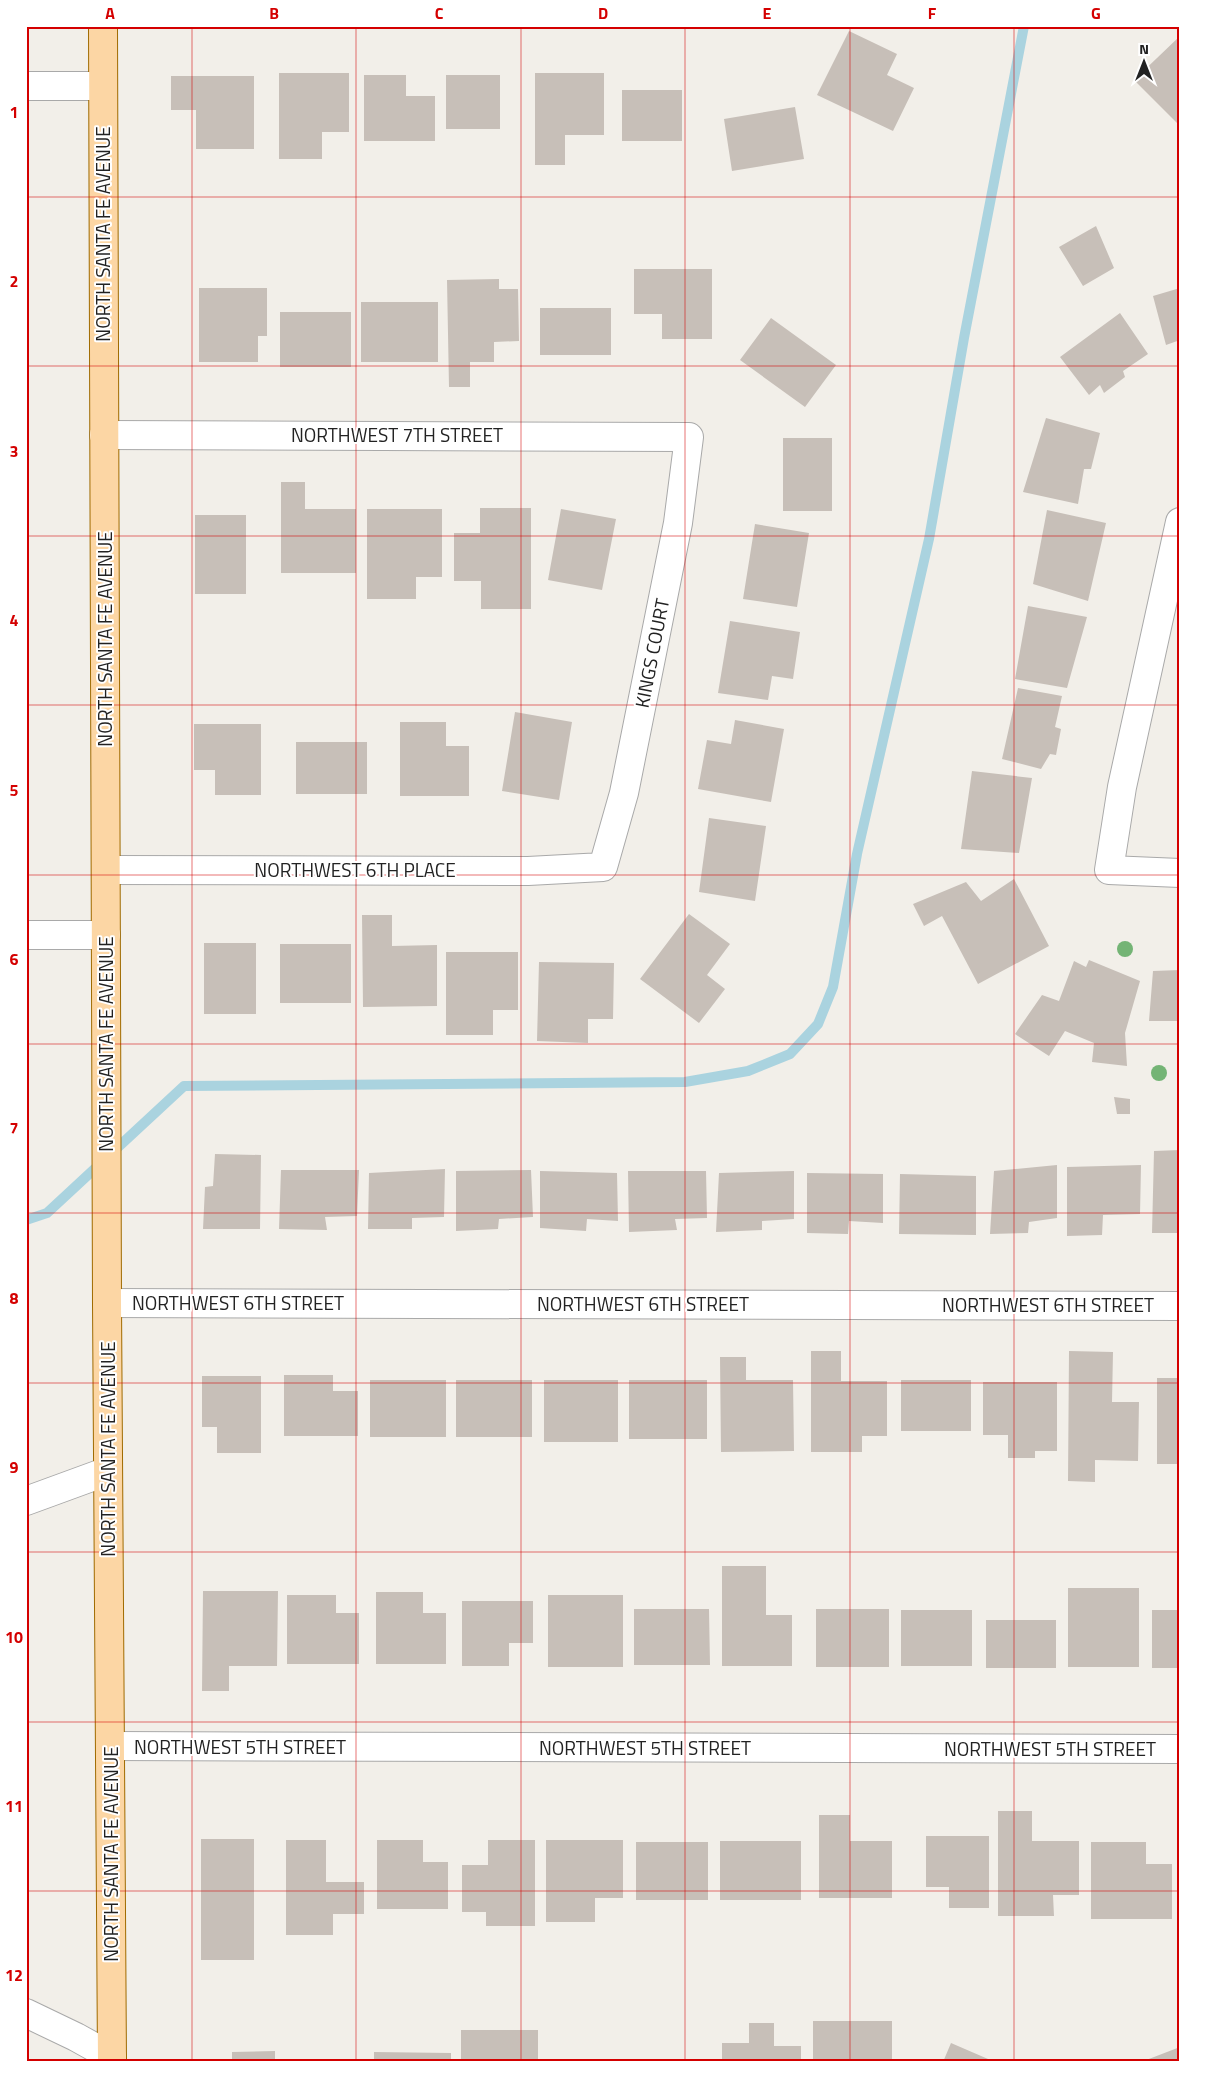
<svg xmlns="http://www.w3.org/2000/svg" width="1206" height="2088" font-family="'Titillium Web',sans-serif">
	<rect width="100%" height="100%" fill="#f2efe9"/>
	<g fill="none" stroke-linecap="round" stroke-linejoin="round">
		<path stroke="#aad3df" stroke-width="10" d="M26 1220 47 1213 184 1086 685 1082 748 1071 790 1054 818 1024 833 987 857 854 929 539 964 338 1024 26"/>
	</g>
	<path fill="#c7bfb8" d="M849 31 897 54 887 75 914 88 893 131 817 95Z
		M1180 36V126L1134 80Z
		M279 73H349V132H322V159H279Z
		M535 73H604V135H565V165H535Z
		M364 75H406V96H435V141H364Z
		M446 75H500V129H446Z
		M171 76H254V149H196V110H171Z
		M622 90H682V141H622Z
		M795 107 804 159 732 171 724 119Z
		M1096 226 1114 268 1083 286 1059 247Z
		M634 269H712V339H662V314H634Z
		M499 279V289H518L519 341 494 342V362H470V387H449L447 280Z
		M199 288H267V336H258V362H199Z
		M1180 288V340L1166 345 1153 296Z
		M361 302H438V362H361Z
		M540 308H611V355H540Z
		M280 312H351V367H280Z
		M1120 313 1148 354 1123 371 1125 377 1104 393 1100 385 1089 395 1060 357Z
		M771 318 836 365 805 407 740 360Z
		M1046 418 1100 433 1091 469H1084L1078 504 1023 492Z
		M783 438H832V511H783Z
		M281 482H305V509H356V573H281Z
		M480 508H531V609H481V581H454V533H480Z
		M367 509H442V577H416V599H367Z
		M561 509 616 519 602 590 548 580Z
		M1047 510 1106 523 1088 601 1033 584Z
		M195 515H246V594H195Z
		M755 524 809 533 797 607 743 599Z
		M1028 606 1087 617 1067 688 1015 679Z
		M730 621 800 632 793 679 772 676 768 700 718 693Z
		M1018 688 1062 696 1055 727 1061 729 1056 755 1050 754 1041 769 1002 759Z
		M515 712 572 722 559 800 502 791Z
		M735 720 784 729 771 802 698 789 707 740 731 744Z
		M400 722H446V746H469V796H400Z
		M194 724H261V795H215V770H194Z
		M296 742H367V794H296Z
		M972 771 1032 778 1019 853 961 849Z
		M709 818 766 826 755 901 699 892Z
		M1014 879 1049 946 978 984 942 916 924 926 913 904 966 882 981 901Z
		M689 914 730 944 707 975 725 989 699 1023 640 979Z
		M362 915H392V946L437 945V1006L363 1007Z
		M204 943H256V1014H204Z
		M280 944H351V1003H280Z
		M446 952H518V1010H493V1035H446Z
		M1089 960 1140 981 1125 1033 1127 1066 1092 1062 1094 1043 1065 1031 1049 1056 1015 1034 1042 995 1059 1001 1074 961 1086 967Z
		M539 962 614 963 613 1019H588V1043L537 1041Z
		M1180 970V1021H1149L1153 971Z
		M1114 1097 1130 1099V1114H1117Z
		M1180 1150V1233H1152L1154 1151Z
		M215 1154 261 1155 260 1229H203L205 1187 213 1186Z
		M1057 1165V1218L1029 1222 1028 1233 990 1234 994 1171Z
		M1141 1165 1140 1214 1103 1215 1102 1235 1067 1236V1167Z
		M445 1169 444 1217 412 1218V1229H368L369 1173Z
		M281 1170H359L357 1216 325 1217 327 1230 279 1229Z
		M531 1170 533 1217 499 1219 498 1229 456 1231V1171Z
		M540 1171 617 1173 618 1221 587 1219 586 1231 540 1228Z
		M628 1171H706L707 1218 675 1219 677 1230 629 1232Z
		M794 1171V1219L762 1221V1230L716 1232 719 1173Z
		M807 1173 883 1174V1223L849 1221 848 1234 807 1233Z
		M900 1174 976 1176V1235L899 1234Z
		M811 1351H841V1381H887V1436H862V1452H811Z
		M1069 1351 1113 1352 1112 1402H1139L1138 1461 1095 1460V1482L1068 1481Z
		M720 1357H746V1380H793L794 1451 721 1452Z
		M284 1375H333V1391H358V1436H284Z
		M202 1376H261V1453H217V1427H202Z
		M1157 1378H1180V1464H1157Z
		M370 1380H446V1437H370Z
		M456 1380H532V1437H456Z
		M544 1380H618V1442H544Z
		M629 1380H707V1439H629Z
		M901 1380H971V1431H901Z
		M983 1382H1057V1451H1035V1458H1008V1435H983Z
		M722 1566H766V1615H792V1666H722Z
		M1068 1588H1139V1667H1068Z
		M203 1591H278L277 1666H229V1691H202Z
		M376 1592H423V1613H446V1664H376Z
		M287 1595H336V1613H359V1664H287Z
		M548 1595H623V1667H548Z
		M462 1601H533V1643H509V1666H462Z
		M634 1609H709L710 1665H634Z
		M816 1609H889V1667H816Z
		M901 1610H972V1666H901Z
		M1152 1610H1180V1668H1152Z
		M986 1620H1056V1668H986Z
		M998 1811H1032V1841H1079V1895H1053L1054 1916H998Z
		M819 1815H850V1841H892V1898H819Z
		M926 1836H989V1908H949V1887H926Z
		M201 1839H254V1960H201Z
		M286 1840H326V1882H364V1914H333V1935H286Z
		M377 1840H423V1862H448V1909H377Z
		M488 1840H535V1926H486V1912H462V1865H488Z
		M546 1840H623V1898H595V1922H546Z
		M720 1841H801V1900H720Z
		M636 1842H708V1900H636Z
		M1091 1842H1146V1864H1172V1919H1091Z
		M813 2021H892V2062H813Z
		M749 2023H774V2046H801V2062H722V2043H749Z
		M461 2030H538V2062H461Z
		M951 2043 995 2062H943Z
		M1180 2047V2062H1141Z
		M275 2051V2062H232V2052Z
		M374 2052 451 2053V2062H374Z
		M287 2059H365V2062H287Z"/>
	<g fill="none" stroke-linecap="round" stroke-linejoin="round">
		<defs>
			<path id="minor" d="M26 86H103
				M104 435 689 437 678 523 624 793 603 867 528 871 106 870
				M1180 522 1122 787 1109 870 1180 873
				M26 935H106
				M107 1303 1180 1306
				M26 1501 108 1471
				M110 1746 1180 1749
				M26 2013 76 2037 112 2057"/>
			<path id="major" d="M103 26 107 1303 112 2062"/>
		</defs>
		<use href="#minor" stroke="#a9a9a9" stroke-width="30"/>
		<use href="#major" stroke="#a06b00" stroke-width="30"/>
		<use href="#minor" stroke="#fff" stroke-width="28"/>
		<use href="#major" stroke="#fcd6a4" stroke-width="28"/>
	</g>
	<g fill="#74b475">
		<circle cx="1125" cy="949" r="8"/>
		<circle cx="1159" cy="1073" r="8"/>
	</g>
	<path fill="none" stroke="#d40000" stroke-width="1" stroke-opacity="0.55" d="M192 26V2062M356 26V2062M521 26V2062M685 26V2062M850 26V2062M1014 26V2062M26 197H1180M26 366H1180M26 536H1180M26 705H1180M26 875H1180M26 1044H1180M26 1213H1180M26 1383H1180M26 1552H1180M26 1722H1180M26 1891H1180"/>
	<g text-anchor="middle" stroke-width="4" stroke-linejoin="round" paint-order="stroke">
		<g font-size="19" fill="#222" stroke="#fff">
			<text transform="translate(103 234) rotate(-90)" y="7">NORTH SANTA FE AVENUE</text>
			<text x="397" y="442">NORTHWEST 7TH STREET</text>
			<text transform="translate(105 639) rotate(-90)" y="7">NORTH SANTA FE AVENUE</text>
			<text transform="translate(652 653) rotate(-79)" y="7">KINGS COURT</text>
			<text x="355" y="877">NORTHWEST 6TH PLACE</text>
			<text transform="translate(106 1044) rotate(-90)" y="7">NORTH SANTA FE AVENUE</text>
			<text x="238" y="1310">NORTHWEST 6TH STREET</text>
			<text x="643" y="1311">NORTHWEST 6TH STREET</text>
			<text x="1048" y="1312">NORTHWEST 6TH STREET</text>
			<text transform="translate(108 1449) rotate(-90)" y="7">NORTH SANTA FE AVENUE</text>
			<text x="240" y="1754">NORTHWEST 5TH STREET</text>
			<text x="645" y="1755">NORTHWEST 5TH STREET</text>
			<text x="1050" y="1756">NORTHWEST 5TH STREET</text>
			<text transform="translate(111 1854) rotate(-90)" y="7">NORTH SANTA FE AVENUE</text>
		</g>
	</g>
	<rect width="1206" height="2088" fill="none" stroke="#ffffff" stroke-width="55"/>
	<g transform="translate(1144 62)" stroke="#ffffff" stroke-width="4" paint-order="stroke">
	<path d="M0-4L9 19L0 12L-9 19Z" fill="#222222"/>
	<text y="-8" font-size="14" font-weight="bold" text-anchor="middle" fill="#222222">N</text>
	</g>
	<rect x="28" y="28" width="1150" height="2032" fill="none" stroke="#d40000" stroke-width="2"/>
	<g font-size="16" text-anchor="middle" font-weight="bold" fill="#d40000">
		<text x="110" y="19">A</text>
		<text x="274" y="19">B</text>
		<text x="439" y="19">C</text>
		<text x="603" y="19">D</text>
		<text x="767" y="19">E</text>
		<text x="932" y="19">F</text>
		<text x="1096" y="19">G</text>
		<text x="14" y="118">1</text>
		<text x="14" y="287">2</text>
		<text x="14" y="457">3</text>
		<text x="14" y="626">4</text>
		<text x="14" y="796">5</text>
		<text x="14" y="965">6</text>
		<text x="14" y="1134">7</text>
		<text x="14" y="1304">8</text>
		<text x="14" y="1473">9</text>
		<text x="14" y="1643">10</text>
		<text x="14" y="1812">11</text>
		<text x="14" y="1981">12</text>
	</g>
</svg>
